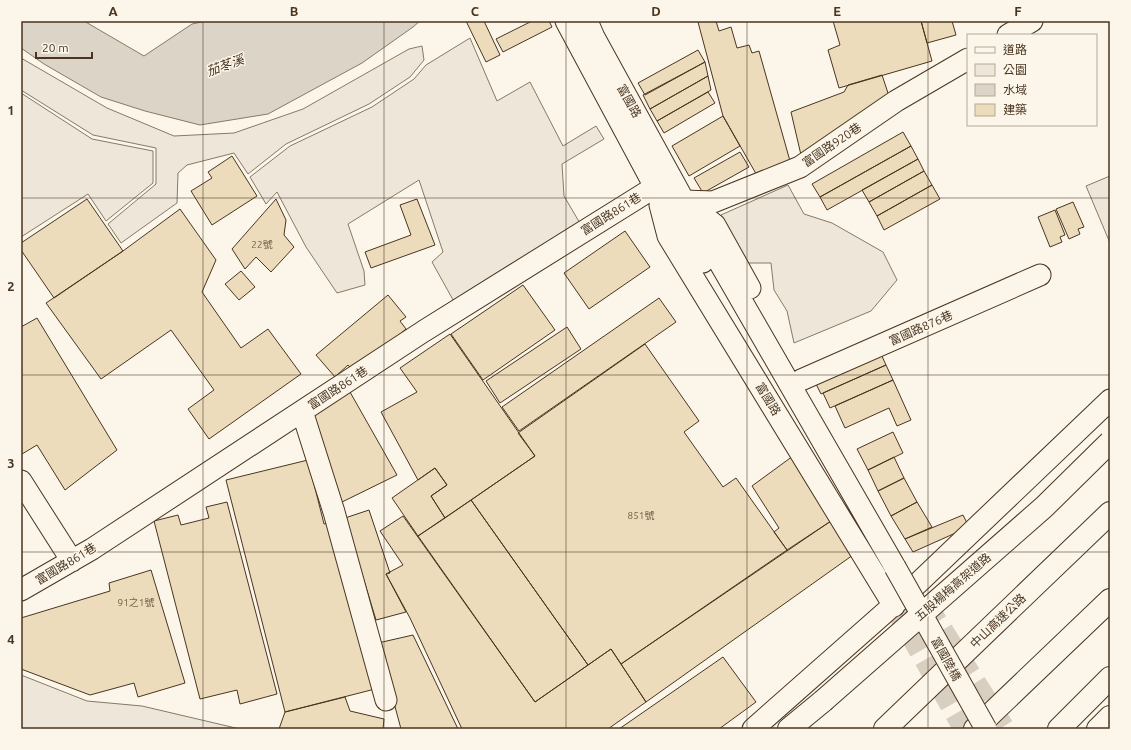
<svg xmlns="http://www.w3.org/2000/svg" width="1131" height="750" font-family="Ubuntu,'Noto Sans TC',sans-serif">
	<rect width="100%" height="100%" fill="#fbf6e9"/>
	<path fill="#ede6d9" stroke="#887966" d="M470 38 497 101 530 82 563 146 596 126 604 139 562 164 564 196 581 225 457 307 432 262 443 252 419 180 348 224 364 271 365 285 337 293 306 247 277 192 266 204 250 177 290 146 372 107 414 79 426 65Z
		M422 46 424 60 410 77 369 104 286 144 248 174 234 153 187 165 178 173 177 203 121 243 108 224 156 184V148L93 135 21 90V58L107 108 174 136 234 133 303 109 409 49Z
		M21 93 92 139 153 151V183L106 221 88 194 21 237Z
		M1110 176V243L1086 186Z
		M788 185 804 214 832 223 883 252 897 280 871 311 794 343 787 311 774 290 771 263H748L721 215Z
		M21 675 87 701 142 706 240 729H21Z"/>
	<path fill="#dcd4c6" stroke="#887966" d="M21 21H84L144 56 192 24 206 21H420L413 27 362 63 268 114 200 125 145 111 101 97 44 64 21 48Z"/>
	<path fill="#ecdcbc" stroke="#4a3520" d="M466 21H484L500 55 486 62Z
		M532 21H549L552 27 503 52 496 39Z
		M702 21H716L719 31 731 27 737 48 749 45 752 53 759 51 790 161 759 179 723 116 698 22Z
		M833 21H921L932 61 839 88 828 50 840 45Z
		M921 21H952L956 35 927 43Z
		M698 50 705 62 645 95 638 83Z
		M705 62 708 76 650 109 643 95Z
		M882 75 890 99 801 155 791 112 844 92 848 85Z
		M708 76 711 90 657 121 650 109Z
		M708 92 715 103 664 133 657 121Z
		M723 116 740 146 689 176 672 146Z
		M903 132 911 146 820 197 812 184Z
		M911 146 918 159 827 210 820 197Z
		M740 152 749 167 703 193 694 178Z
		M232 156 257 196 212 225 191 191 212 178 208 172Z
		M918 159 924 171 869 202 862 190Z
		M924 171 932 185 877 216 869 202Z
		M932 185 940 199 884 230 877 216Z
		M87 199 123 251 54 298 21 250V243Z
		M276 199 286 220 284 235 294 247 271 272 256 257 245 269 232 249Z
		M417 199 435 245 371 268 365 252 411 235 400 205Z
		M1073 202 1084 227 1078 229 1080 234 1069 239 1056 209Z
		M180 209 216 260 202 292 241 348 268 329 301 374 209 439 188 409 214 390 171 330 101 379 46 303 123 251Z
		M1055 210 1065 235 1060 237 1062 242 1050 247 1038 217Z
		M625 231 650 267 589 309 564 273Z
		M241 271 255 287 239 300 225 284Z
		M523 285 555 330 483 380 451 334Z
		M388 295 406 317 400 321 406 329 354 372 348 365 335 377 316 355Z
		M659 298 676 322 519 431 502 407Z
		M37 318 117 450 65 490 37 445 22 454 21 452V327Z
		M567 327 581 349 500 403 486 381Z
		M450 334 535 456 445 518 431 496 447 485 435 468 418 480 381 412 417 392 400 368Z
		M645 344 699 421 684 432 723 487 736 478 787 550 621 664 611 649 588 665 471 500 535 456 518 433Z
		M881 354 886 365 821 394 816 384Z
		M886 365 893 380 830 408 823 393Z
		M893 380 911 420 897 426 889 408 845 428 835 406Z
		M350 392 397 475 342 502 312 416Z
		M893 432 903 453 868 470 857 449Z
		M793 456 831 521 787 550 774 532 779 528 752 486Z
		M894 457 904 478 878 491 868 470Z
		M308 460 324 524 333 522 375 689 285 712 226 480Z
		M435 468 447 485 431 496 445 518 418 536 392 498Z
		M904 478 917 502 891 516 878 491Z
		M471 500 588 665 535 702 418 536Z
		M227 502 277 694 240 704 237 690 200 699 154 521 178 515 181 525 209 518 206 507Z
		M917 502 932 527 905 539 891 516Z
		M369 510 390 573 386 574 406 612 376 620 345 518Z
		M963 515 969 527 913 552 905 539Z
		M403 516 535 702 611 649 646 702 608 729H462L410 618 386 574 403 565 380 531Z
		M831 521 853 555 646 702 621 664Z
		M151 570 185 683 138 697 134 683 90 695 21 669V618L110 591 109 583Z
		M413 635 458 729H401L378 643Z
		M723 657 756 702 719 729H619Z
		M345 697 350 711 384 719 383 729H279L285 712Z"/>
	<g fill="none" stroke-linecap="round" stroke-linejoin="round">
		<path stroke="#d8cfc1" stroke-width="21" stroke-dasharray="21 10" stroke-linecap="butt" d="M926 604 1005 729
			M894 606 964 729"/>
		<defs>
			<path id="minor" d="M566 21 655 187 703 262
				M587 21 594 37 684 201 895 567
				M1008 35 1032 21
				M684 201 713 202 800 167 896 101 968 59
				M660 205 668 236 894 606
				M691 206 715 225 750 288
				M801 380 1040 275
				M302 411 334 512 386 700
				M21 481 72 561
				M21 590 92 549 424 331 655 187
				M753 729 915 586 1110 400"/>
			<path id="highway" d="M789 729 823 701
				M885 729 1110 513
				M975 729 1110 600
				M1059 729 1110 678
				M1098 729 1110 717"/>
		</defs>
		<use href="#minor" stroke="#4a3520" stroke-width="23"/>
		<use href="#highway" stroke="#4a3520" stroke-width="24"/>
		<use href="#minor" stroke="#fbf6e9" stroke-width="21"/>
		<use href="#highway" stroke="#fbf6e9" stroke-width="22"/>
		<defs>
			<path id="minor-bridge" d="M895 567 986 729"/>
			<path id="highway-bridge" d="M823 701 1044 507 1110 442"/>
		</defs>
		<use href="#minor-bridge" stroke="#4a3520" stroke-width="23" stroke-linecap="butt"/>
		<use href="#highway-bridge" stroke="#4a3520" stroke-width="24" stroke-linecap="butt"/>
		<use href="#minor-bridge" stroke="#fbf6e9" stroke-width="21"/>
		<use href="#highway-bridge" stroke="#fbf6e9" stroke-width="22"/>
	</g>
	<path fill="none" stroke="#4a3520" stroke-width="1" stroke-opacity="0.55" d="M203 21V729M384 21V729M566 21V729M747 21V729M928 21V729M21 198H1110M21 375H1110M21 552H1110"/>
	<g text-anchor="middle" stroke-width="3" stroke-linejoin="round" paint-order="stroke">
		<g font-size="10" fill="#725f47">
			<text x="262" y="248">22號</text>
			<text x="641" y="519">851號</text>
			<text x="136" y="606">91之1號</text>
		</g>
		<g font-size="12" fill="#4a3520" stroke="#fbf6e9">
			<text transform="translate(629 101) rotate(61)" y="4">富國路</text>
			<text transform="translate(832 145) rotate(-34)" y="4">富國路920巷</text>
			<text transform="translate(611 214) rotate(-32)" y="4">富國路861巷</text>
			<text transform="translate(921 328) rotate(-24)" y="4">富國路876巷</text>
			<text transform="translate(338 388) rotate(-33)" y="4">富國路861巷</text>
			<text transform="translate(768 399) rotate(59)" y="4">富國路</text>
			<text transform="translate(66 564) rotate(-31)" y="4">富國路861巷</text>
			<text transform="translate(953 587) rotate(-41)" y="4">五股楊梅高架道路</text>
			<text transform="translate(998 621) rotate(-44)" y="4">中山高速公路</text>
			<text transform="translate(946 659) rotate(61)" y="4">富國陸橋</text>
		</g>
		<g font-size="13" font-style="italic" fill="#4a3520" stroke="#fbf6e9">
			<text transform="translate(225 65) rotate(-20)" y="5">茄苳溪</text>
		</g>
	</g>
	<rect width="1131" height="750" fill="none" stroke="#fbf6e9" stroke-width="44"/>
	<rect x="967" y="34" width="130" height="92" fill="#fbf6e9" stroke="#b4a999"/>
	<rect x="975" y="47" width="20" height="6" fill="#fbf6e9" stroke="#b4a999"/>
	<text x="1003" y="54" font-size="12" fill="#4a3520">道路</text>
	<rect x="975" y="64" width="20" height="12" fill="#ede6d9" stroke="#b4a999"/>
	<text x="1003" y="74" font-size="12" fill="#4a3520">公園</text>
	<rect x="975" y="84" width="20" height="12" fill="#dcd4c6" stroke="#b4a999"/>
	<text x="1003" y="94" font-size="12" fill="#4a3520">水域</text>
	<rect x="975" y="104" width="20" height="12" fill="#ecdcbc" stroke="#b4a999"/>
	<text x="1003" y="114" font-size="12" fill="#4a3520">建築</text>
	<path d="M36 52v6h56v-6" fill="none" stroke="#4a3520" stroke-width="2"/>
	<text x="42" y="52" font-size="12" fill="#4a3520" stroke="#fbf6e9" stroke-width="3" paint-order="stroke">20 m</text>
	<rect x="22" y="22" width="1087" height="706" fill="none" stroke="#4a3520" stroke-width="1.5"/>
	<g font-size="13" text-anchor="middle" font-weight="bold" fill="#4a3520">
		<text x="113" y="16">A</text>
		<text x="294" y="16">B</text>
		<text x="475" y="16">C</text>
		<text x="656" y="16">D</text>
		<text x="837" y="16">E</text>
		<text x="1018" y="16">F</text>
		<text x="11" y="115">1</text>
		<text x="11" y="291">2</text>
		<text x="11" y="468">3</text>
		<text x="11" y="644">4</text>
	</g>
</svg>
